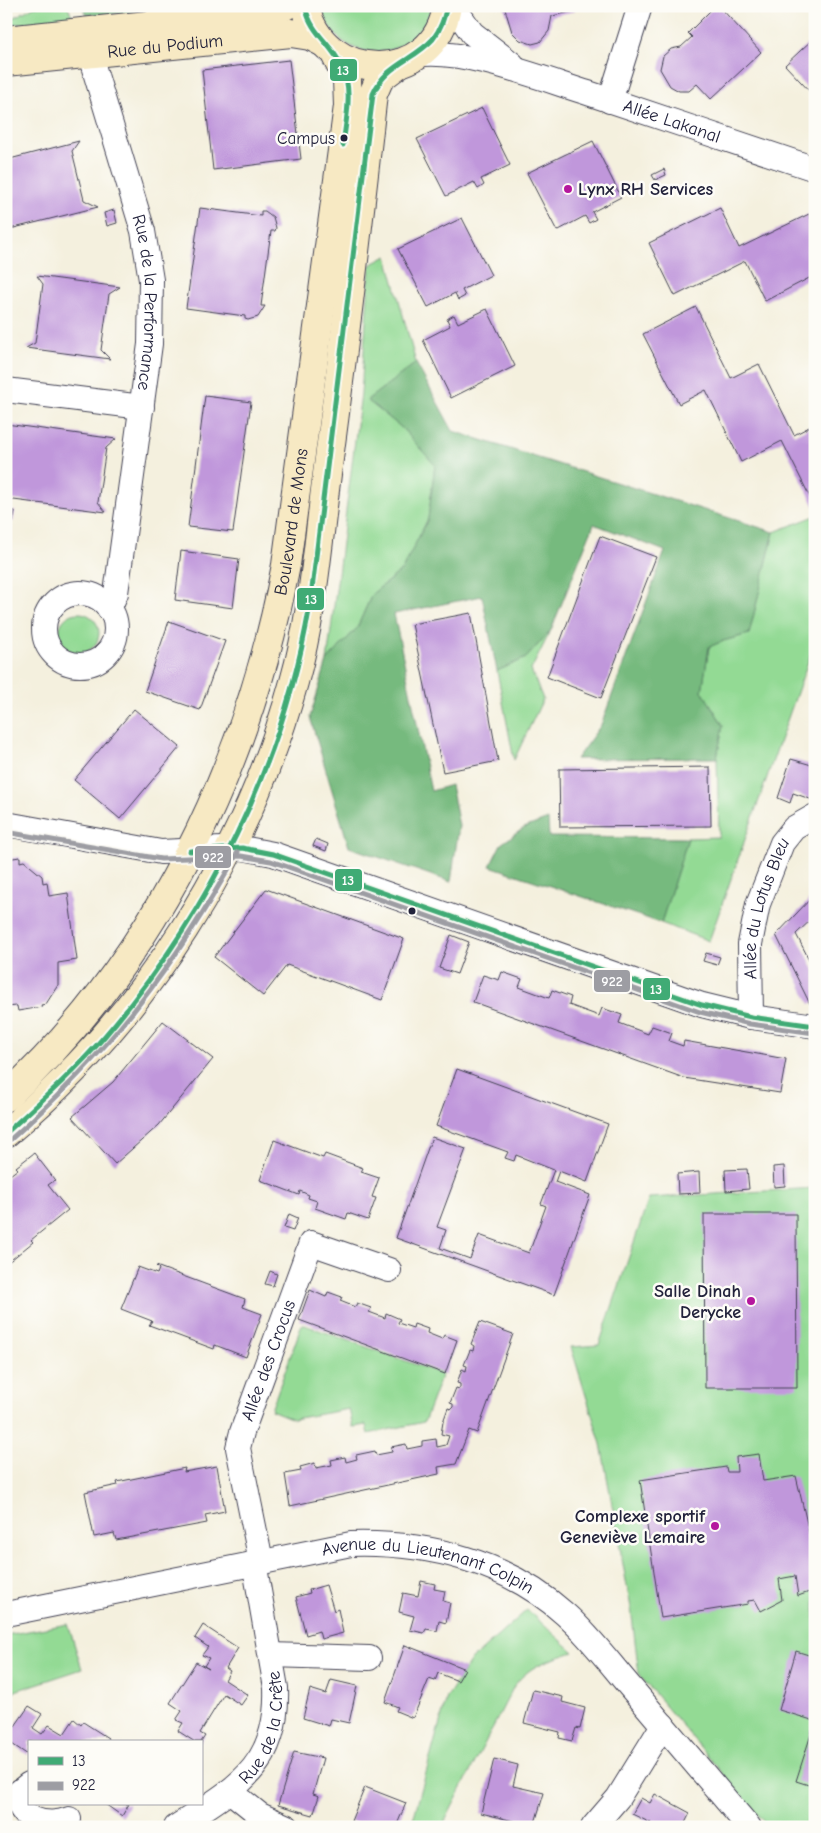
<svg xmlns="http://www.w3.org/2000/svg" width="821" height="1833" font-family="'Comic Neue',sans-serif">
	<rect width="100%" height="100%" fill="#fdfcf7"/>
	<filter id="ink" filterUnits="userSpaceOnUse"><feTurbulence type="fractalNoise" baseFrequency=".02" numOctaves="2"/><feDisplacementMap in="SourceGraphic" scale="10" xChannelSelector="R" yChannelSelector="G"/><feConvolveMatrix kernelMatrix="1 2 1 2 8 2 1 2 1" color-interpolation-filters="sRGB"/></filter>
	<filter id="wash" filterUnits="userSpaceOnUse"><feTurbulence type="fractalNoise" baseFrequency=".0096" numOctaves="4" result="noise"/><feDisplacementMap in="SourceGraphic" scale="20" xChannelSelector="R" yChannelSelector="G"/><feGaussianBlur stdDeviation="1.12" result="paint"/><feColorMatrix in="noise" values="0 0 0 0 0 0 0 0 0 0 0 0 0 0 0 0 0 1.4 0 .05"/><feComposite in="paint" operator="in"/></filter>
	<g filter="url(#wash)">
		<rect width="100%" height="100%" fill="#f4f0de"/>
		<path fill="#93da94" stroke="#5a7e68" d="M35 6H67L74 19 6 25V18L15 17Z
			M320 6H433C413 66 337 68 320 6Z
			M387 256 416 363 367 400 402 428 435 465 428 519 402 570 372 594 357 628 327 661 361 393 370 265Z
			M815 516V642L709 941 661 923 688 838 719 837 717 758 723 725 702 691 709 647 723 641 749 634 774 532Z
			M59 633a20 20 0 1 1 40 0a20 20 0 1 1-40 0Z
			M551 630 531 670 543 699 514 760 497 671 526 658Z
			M815 1188V1827H768L639 1675 631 1608 601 1444 571 1347 599 1345 649 1198Z
			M302 1324 442 1374 424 1422 368 1434 366 1425 353 1427 349 1409 293 1419 271 1410Z
			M527 1610 574 1652C548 1661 532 1663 514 1686L442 1827H411L447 1697 472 1659Z
			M68 1624 82 1669 6 1694V1635Z"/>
		<path fill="#76ba7e" stroke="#4c6e5c" d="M82 6H183L88 17Z
			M416 363 453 431 774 532 749 634 723 641 709 647 702 691 723 725 717 758 576 759 601 725 665 551 594 524 551 630 526 658 497 671 482 596 394 614 431 791 451 785 459 826 451 882 349 847 310 717 327 661 357 628 372 594 402 570 428 519 435 465 402 428 367 400Z
			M548 819 549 837 688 838 661 923 490 866 501 844 524 828Z"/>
		<g id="blocks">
			<path fill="#c097db" d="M504 6H574L575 11 552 16 549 31 540 42 532 44 520 40 512 32Z
				M715 6H719L761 52 711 99 697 84 689 91H679L670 86 660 69 663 56 671 49 681 47 692 37 688 33Z
				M815 37V97L785 65Z
				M289 60 301 159 213 170 202 70Z
				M482 108 510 165 481 179 484 185 478 189 474 182 446 196 417 139Z
				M79 141 72 151 84 200 98 207 6 230V160Z
				M593 141 621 197 592 212 596 219 589 223 585 216 557 231 527 173Z
				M664 169 666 175 655 180 652 175Z
				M200 208 261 216V211H265L273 217 276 228 275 231H271L261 306H265L258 317 248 320 245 319V316L186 308Z
				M720 208 739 248 809 214 815 226V275L765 301 745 261 675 296 649 243Z
				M114 210 117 223 107 226 104 213Z
				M462 218 491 275 462 290 465 296 458 300 455 293 428 307 398 249Z
				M37 276 120 287 109 294 101 350 110 359 26 348 35 343 43 284Z
				M696 307 731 378 759 364 794 435 815 424V507L782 441 741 462 706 390 679 404 643 334Z
				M487 309 515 366 451 398 423 340 450 326 447 319 454 315 458 323Z
				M205 396 251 402 233 532 188 527Z
				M6 424 116 439 106 448 98 502 106 512 6 499Z
				M6 510 15 511 13 522 6 521Z
				M600 536 656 557 601 698 547 677Z
				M181 551 239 559 233 608 175 600Z
				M471 613 498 761 443 772 412 624Z
				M169 621 225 641 200 710 145 691Z
				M134 709 180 747 120 819 74 780Z
				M791 759 815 766 813 800 793 793 790 803 778 798Z
				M710 767 711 826 560 827 559 769Z
				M316 839 328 844 326 851 313 846Z
				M20 857V862L24 861 42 876 43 883 47 882 49 896 68 893 77 960 58 963V985L46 1004 41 1005 42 1007 18 1011 17 1006 6 1007V859Z
				M266 889 404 939 382 1000 287 965 263 996 214 957Z
				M815 894V916L796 934 815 971V1001L810 1004 776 935Z
				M451 935 469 942 457 974 439 968Z
				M706 953 720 957 717 965 703 961Z
				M502 972 522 979 519 987 549 998 552 990 571 997 569 1005 599 1016 602 1008 622 1015 619 1023 648 1034 652 1026 672 1033 669 1041 683 1046 684 1041 786 1059 780 1093 684 1078 473 1002 483 975 499 980Z
				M163 1021 213 1059 159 1125 115 1164 72 1117 113 1082Z
				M457 1069 608 1124 587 1182 559 1171 555 1182 590 1195 554 1295 396 1238 432 1137 466 1149 437 1227 446 1230 440 1248 470 1259 479 1235 529 1253 546 1206 541 1204 554 1170 516 1155 514 1161 505 1158 508 1152 436 1126Z
				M274 1140 323 1158 325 1154 363 1168 361 1172 379 1178 372 1197 376 1198 368 1220 348 1213 346 1219 315 1208 317 1201 308 1198 309 1195 300 1191 299 1195 260 1180Z
				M34 1153 55 1180 48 1185 68 1210 31 1240 33 1242 6 1264V1178L18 1169 16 1167Z
				M784 1166 785 1186 774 1187 773 1167Z
				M747 1169 749 1189 726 1191 725 1170Z
				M699 1172 700 1193 678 1194 677 1174Z
				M289 1214 298 1218 293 1231 284 1228Z
				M704 1214H796L797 1388H705Z
				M156 1266 245 1299 243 1307 262 1314 246 1357 215 1345 214 1349 149 1325 152 1321 121 1309 138 1267 157 1274 159 1269Z
				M270 1271 277 1274 273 1286 265 1284Z
				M310 1290 326 1297 328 1292 342 1297 340 1301 355 1307 357 1303 371 1308 369 1312 385 1318 386 1313 400 1319 398 1323 413 1328 414 1324 428 1329 427 1333 442 1339 444 1335 457 1340 445 1374 299 1320Z
				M480 1322 513 1334 477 1433 469 1430 456 1464 438 1467 439 1474 290 1506 285 1474 301 1471 300 1467 315 1463 316 1468 332 1465 331 1460 345 1457 346 1462 357 1459 356 1455 375 1451 376 1455 392 1452 391 1447 406 1444 407 1449 422 1446V1441L436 1439 437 1447 446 1445 449 1436 441 1434 443 1422 448 1408 451 1409 453 1407V1404L450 1403 456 1388 459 1389 460 1387V1384L457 1383 462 1369 466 1371 467 1366 464 1365 470 1350 473 1351 474 1346 471 1344Z
				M759 1454 763 1481 796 1476 815 1558V1590L798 1596 795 1576 779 1579 782 1600 761 1611 755 1600 748 1601V1604L661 1618 640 1480 726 1467 727 1472H737L736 1457Z
				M217 1466 225 1511 205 1515 207 1523 116 1540 114 1533 94 1537 85 1492 118 1485 117 1482 185 1468 184 1472Z
				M421 1581 435 1584 434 1589 445 1591 443 1601 450 1603 446 1623 439 1621 437 1631 426 1629 424 1633 410 1630 414 1616 399 1612 403 1593 418 1596Z
				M326 1585 334 1611 338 1609 343 1633 321 1639 319 1631 306 1635 296 1597 310 1593 309 1590Z
				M203 1625 238 1648 226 1668 230 1671 225 1680 248 1695 241 1705 224 1694 200 1733 205 1736 201 1742H195L178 1731 183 1723 176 1720 182 1711 170 1703 196 1662 209 1669 204 1666 209 1658 202 1655 208 1647 195 1638Z
				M405 1645 465 1669 458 1681 438 1673 435 1681 429 1679 413 1718 396 1711 398 1707 385 1702Z
				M796 1651 815 1657V1721L779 1710Z
				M331 1680 357 1686 349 1723 331 1719 329 1726 303 1718 310 1689 326 1694Z
				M533 1690 563 1697 562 1702 585 1708 580 1729 576 1728 572 1741 559 1738 560 1732 524 1723Z
				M29 1706 42 1714 33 1728 42 1734 49 1725 64 1734 74 1719 81 1725 83 1722 108 1738 106 1742H29L28 1755 9 1742 6 1746V1739Z
				M814 1725H815V1787L796 1781Z
				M294 1752 323 1758 313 1794 319 1796 313 1815 278 1805Z
				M494 1759 518 1765 513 1786 544 1793 534 1826 481 1813Z
				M365 1787 406 1803 396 1827H358V1824L351 1821Z
				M655 1794 690 1813 683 1827H649L651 1823 632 1814 641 1798 650 1803Z
				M105 1804H129L122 1816Z"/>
		</g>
	</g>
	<g filter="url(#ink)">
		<use href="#blocks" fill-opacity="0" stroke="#424153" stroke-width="1"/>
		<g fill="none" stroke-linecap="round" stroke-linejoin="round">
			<defs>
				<g id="street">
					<path d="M453 6 472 33 512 64"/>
					<path id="s1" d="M87 36 89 52 143 231 151 280 150 344 116 593 109 609"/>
					<path id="s2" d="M416 55C461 47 543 79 588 93 664 118 739 144 815 169"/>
					<path d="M610 101 640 6"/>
					<path d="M6 390 142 407"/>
					<circle cx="80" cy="629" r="36"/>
					<path d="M6 824 161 852 242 848 273 854 702 1005 751 1017 815 1026"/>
					<path id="s3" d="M751 1017 750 944 758 904 782 843 794 828 815 816"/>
					<path id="s4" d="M261 1561 238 1448 242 1432 311 1243 389 1270"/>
					<path id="s5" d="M6 1614 351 1544C428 1542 506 1561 565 1614 592 1638 614 1669 638 1696 675 1740 712 1783 749 1827"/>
					<path d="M271 1655 369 1658"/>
					<path d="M29 1784 19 1792C14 1820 48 1828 69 1819"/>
					<path d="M230 1791 260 1815 287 1827"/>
					<path id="s6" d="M176 1827C234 1789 279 1768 276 1688L254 1562"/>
					<path d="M593 1827 618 1798 663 1725"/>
				</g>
				<g id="secondary">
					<path d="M305 6C322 85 435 87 447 6"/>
					<path d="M6 40 262 13 285 6"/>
					<path id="s7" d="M6 62 291 33 310 36 322 42"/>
					<path id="s8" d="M6 1097C156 960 249 763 286 565L348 106 347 79 335 54"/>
					<path d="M6 1133C145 1017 246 856 294 682 313 615 318 543 327 474 344 347 359 221 373 94L380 78 400 63"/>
				</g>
			</defs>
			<use href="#street" stroke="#424153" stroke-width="26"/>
			<use href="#secondary" stroke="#424153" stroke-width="30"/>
			<use href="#street" stroke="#fff" stroke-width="24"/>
			<use href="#secondary" stroke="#f7e9c3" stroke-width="28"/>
			<defs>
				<path id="bus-1" d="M305 6C311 34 330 42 341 65 354 89 346 119 343 145
					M190 851 242 848 273 854 702 1005 751 1017 815 1026
					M6 1133C40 1102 74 1072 104 1037 209 914 283 765 310 605L373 94C386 64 413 61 433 39 441 29 444 18 447 6"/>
				<path id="bus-2" d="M6 832 161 859 241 856 271 861 700 1012 750 1024 814 1033
					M11 1139C109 1053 175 966 238 852"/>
			</defs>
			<use href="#bus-1" stroke="#fdfcf7" stroke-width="9"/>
			<use href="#bus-2" stroke="#fdfcf7" stroke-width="9"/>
			<use href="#bus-1" stroke="#40ab75" stroke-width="5"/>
			<use href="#bus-2" stroke="#9d9da3" stroke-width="5"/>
		</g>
	</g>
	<g fill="#22223b" stroke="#fdfcf7" stroke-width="2">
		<circle cx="344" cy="138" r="4.5"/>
		<circle cx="412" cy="911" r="4.5"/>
	</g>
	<g fill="#b5179e" stroke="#fdfcf7" stroke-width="2">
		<circle cx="568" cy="189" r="5"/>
		<circle cx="751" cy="1301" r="5"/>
		<circle cx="715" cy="1526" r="5"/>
	</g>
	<g text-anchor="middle" stroke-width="5" stroke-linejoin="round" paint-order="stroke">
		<g font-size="17" fill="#22223b" stroke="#fdfcf7" text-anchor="end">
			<text x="335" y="144">Campus</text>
		</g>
		<g font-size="18" fill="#22223b" stroke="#fdfcf7">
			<text dy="6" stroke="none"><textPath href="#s7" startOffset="160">Rue du Podium</textPath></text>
			<text dy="6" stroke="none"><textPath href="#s2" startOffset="266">Allée Lakanal</textPath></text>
			<text dy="6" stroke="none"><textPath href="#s1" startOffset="275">Rue de la Performance</textPath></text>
			<text dy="6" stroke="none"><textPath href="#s8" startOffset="655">Boulevard de Mons</textPath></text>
			<text dy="6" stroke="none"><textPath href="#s3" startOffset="111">Allée du Lotus Bleu</textPath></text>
			<text dy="6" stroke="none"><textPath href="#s4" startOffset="208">Allée des Crocus</textPath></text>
			<text dy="6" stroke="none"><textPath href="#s5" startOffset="432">Avenue du Lieutenant Colpin</textPath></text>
			<text dy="6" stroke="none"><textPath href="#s6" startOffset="140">Rue de la Crête</textPath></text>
		</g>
		<g font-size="18" font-weight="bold" fill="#22223b" stroke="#fdfcf7" text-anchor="end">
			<text x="578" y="195" text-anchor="start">Lynx RH Services</text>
			<text x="741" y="1297">Salle Dinah<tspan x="741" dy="21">Derycke</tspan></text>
			<text x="705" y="1522">Complexe sportif<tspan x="705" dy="21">Geneviève Lemaire</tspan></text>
		</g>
	</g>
	<g stroke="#fdfcf7" stroke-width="2">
		<rect x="329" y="58" width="29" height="24" rx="5" fill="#40ab75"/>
		<rect x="296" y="587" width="29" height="24" rx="5" fill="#40ab75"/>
		<rect x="194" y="845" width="38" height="24" rx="5" fill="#9d9da3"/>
		<rect x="334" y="868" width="29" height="24" rx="5" fill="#40ab75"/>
		<rect x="593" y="969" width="38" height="24" rx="5" fill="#9d9da3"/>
		<rect x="642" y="977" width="29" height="24" rx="5" fill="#40ab75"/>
	</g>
	<g font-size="14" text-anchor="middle" font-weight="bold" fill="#fff">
		<text x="343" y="75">13</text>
		<text x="311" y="604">13</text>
		<text x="213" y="862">922</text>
		<text x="348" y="885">13</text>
		<text x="612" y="986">922</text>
		<text x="656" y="994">13</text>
	</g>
	<rect width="821" height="1833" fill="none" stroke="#fdfcf7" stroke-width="25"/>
	<rect x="28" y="1740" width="175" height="65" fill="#fdfcf7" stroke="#a5a5ac"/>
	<rect x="38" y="1757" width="25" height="8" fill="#40ab75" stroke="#a5a5ac"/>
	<text x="72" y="1766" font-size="15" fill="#22223b">13</text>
	<rect x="38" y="1782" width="25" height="8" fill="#9d9da3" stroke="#a5a5ac"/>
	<text x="72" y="1790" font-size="15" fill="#22223b">922</text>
</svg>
